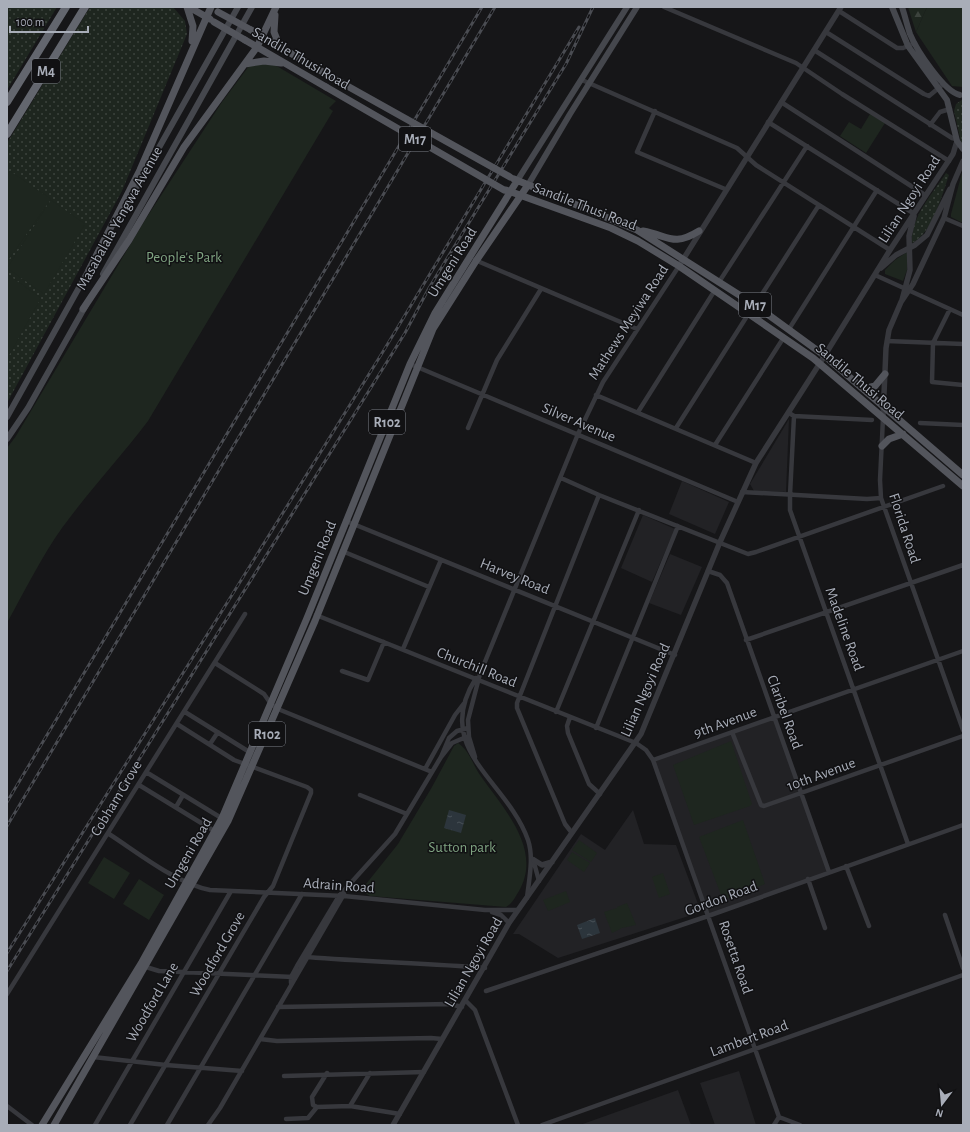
<svg xmlns="http://www.w3.org/2000/svg" width="970" height="1132" font-family="'Alegreya Sans',sans-serif">
	<defs>
		<pattern id="grass-dots" width="8" height="8" patternUnits="userSpaceOnUse"><rect width="8" height="8" fill="#1e261f"/><path d="M2 2h.1M6 6h.1" fill="none" stroke="#3c433d" stroke-width="1.8" stroke-linecap="round"/></pattern>
		<pattern id="forest-firs" width="22" height="20" patternUnits="userSpaceOnUse"><rect width="22" height="20" fill="#1e261f"/><path d="M5 1l3.5 6h-7zM16 11l3.5 6h-7z" fill="#3c433d"/></pattern>
		<pattern id="water-ripples" width="26" height="14" patternUnits="userSpaceOnUse"><rect width="26" height="14" fill="#2c353c"/><path d="M2 4q2-2 4 0t4 0M15 11q2-2 4 0t4 0" fill="none" stroke="#485056"/></pattern>
	</defs>
	<rect width="100%" height="100%" fill="#161618"/>
	<path fill="#222225" d="M789 419 786 492 754 491 750 484Z
		M682 481 729 502 715 534 669 514Z
		M643 515 675 529 652 582 621 568Z
		M670 554 702 567 681 615 649 603Z
		M774 717 829 872 708 916 653 760Z
		M633 810 644 844 676 845 701 912 558 958 519 934H513L581 834 605 850Z
		M739 1071 756 1125H715L700 1083Z
		M678 1090 691 1125H580Z"/>
	<path fill="url(#grass-dots)" d="M7 7H57L7 90Z
		M90 7H173L185 21 187 34 122 191 7 403V143Z
		M963 99V145L961 142 954 111 956 104Z
		M946 173 949 175C942 195 932 234 912 243 910 218 933 193 946 173Z"/>
	<path fill="url(#forest-firs)" d="M908 7H927L916 32Z"/>
	<path fill="#1e261f" d="M927 7H963V87L952 86 916 32Z
		M262 64 275 65 336 101 329 108 333 111 148 421C120 458 89 491 62 528 42 556 24 592 7 623V448L16 436 145 220 222 102 249 66Z
		M870 114 885 123 866 153 840 136 849 122 861 129Z
		M963 169V223L951 217V214Z
		M10 171 51 199 7 262V176Z
		M51 200 85 224 44 294 7 268Z
		M907 252V270L903 281 885 274V270L895 260Z
		M7 274 41 298 7 359Z
		M731 741 752 804 750 806 694 825 673 765Z
		M458 743C469 750 473 765 480 775 503 808 543 849 519 891 515 897 513 903 506 907L370 896 362 891V889L398 844 432 787 454 746Z
		M743 820 765 884 723 900 699 837Z
		M579 840 597 853 591 862 572 850Z
		M572 852 590 863 584 872 567 860Z
		M104 857 130 873 114 899 88 883Z
		M663 873 670 894 659 898 652 877Z
		M139 879 164 895 149 920 123 904Z
		M566 891 570 902 548 911 543 900Z
		M627 903 636 925 622 928 612 933 604 912 617 908V907Z"/>
	<path fill="url(#water-ripples)" d="M449 810 466 815 461 833 444 828Z
		M595 918 600 933 582 939 577 925Z"/>
	<g fill="none" stroke-linecap="round" stroke-linejoin="round">
		<path stroke="#37383d" stroke-width="4.5" d="M664 7 796 63 842 94 949 161
			M839 11 897 48H903L915 43
			M826 32 924 94 929 96 941 86
			M814 50 952 138 956 139
			M582 80 737 148 756 165 890 250
			M781 102 925 195
			M655 111 637 152 725 189
			M768 122 913 213
			M930 125 940 112 950 109
			M944 218 963 226
			M475 260 637 329
			M875 275 963 315
			M719 282 807 146
			M755 305 819 205
			M950 309 933 343 932 382 963 385
			M789 329 877 190
			M887 341 963 344
			M410 364 738 502
			M596 395 756 463
			M638 412 715 290
			M789 413 794 416 872 420
			M794 416 790 495V510L908 844
			M883 418 880 480 881 498 963 730
			M920 423 963 425
			M468 428 497 360 541 289
			M676 428 749 313
			M715 445 784 337
			M561 478 599 495 748 554 756 552 943 486
			M742 492 867 499 881 498
			M346 521 675 655
			M342 551 429 587
			M708 571 720 575 727 583 829 872
			M316 615 636 743 646 750 653 760 779 1117
			M746 640 963 565
			M403 649 441 560
			M215 663 264 694 271 704 278 709 432 772
			M342 671 368 680 384 642
			M476 678C431 749 507 780 528 840 534 858 529 879 527 898
			M185 712 251 753
			M556 712 639 510
			M570 717 567 726 568 733 589 784 600 794
			M596 728 678 526
			M732 732 761 805 764 806 963 736
			M210 744 218 732
			M441 757 452 743 466 737
			M475 757 469 737 468 720 480 674 578 434 603 382 679 266
			M653 760 963 651
			M425 769 455 715 465 702
			M146 772 223 819
			M139 785 216 832
			M360 795 407 814
			M176 807 183 795
			M572 833 565 824 517 708V703L599 495
			M109 834C137 852 177 884 210 890L344 896 485 910H518
			M533 859 539 881
			M846 866 869 926
			M808 879 825 928
			M492 912 501 915 509 923
			M945 915 963 968
			M308 957C367 962 426 963 485 968
			M146 967 159 971 293 977
			M291 983V977L297 966 339 896 395 834 441 757 449 738 457 731 468 728
			M486 991 708 916 963 825
			M7 994 245 614
			M466 1001 475 1010 518 1125
			M278 1007 450 1004 462 1007
			M260 1039 277 1041 431 1038 442 1039
			M93 1057 166 1065 242 1071
			M284 1076 424 1072
			M7 1106 32 1125
			M350 1106 370 1073
			M317 1107 350 1106 400 1114
			M317 1107 313 1105 312 1097 327 1073
			M779 1117 800 1125
			M286 1119 308 1118 317 1107
			M95 1125 231 891
			M130 1125 264 897 273 886 311 793V790L307 787 234 760 177 724
			M167 1125 302 894
			M208 1125 220 1108 344 894
			M542 1125 963 975
			M774 1125 779 1117"/>
		<path stroke="#37383d" stroke-width="5.5" d="M679 266 841 7
			M881 268 896 255 915 245 927 235 950 189
			M902 300 910 270 909 236 914 216
			M883 417 886 348 889 330 901 302 913 284 944 218 953 184 963 161
			M534 860 542 865 552 862
			M393 1125 509 923 641 734 720 542 756 463 820 363 890 250 953 154 957 141"/>
		<path stroke="#45474d" stroke-width="6" d="M892 7 908 46 947 100 957 141 963 149
			M902 7C905 16 907 25 910 34 916 49 944 92 960 95
			M517 181 627 7
			M528 185 570 114 637 7
			M120 217 238 7
			M103 274 252 7
			M7 417 91 266
			M7 439 28 408 86 305"/>
		<path stroke="#53555c" stroke-width="7" d="M187 7 193 26 192 41
			M189 7 210 19
			M275 15 274 32 280 47
			M251 30 333 78
			M245 40 326 87
			M245 64 264 61 281 63
			M514 179 637 230 755 305 825 356 963 475
			M506 190 611 228 638 241 679 266 813 358 963 486
			M643 231C669 236 673 247 699 231
			M89 270 140 170 211 7
			M83 309 129 240 184 147 257 47 276 7
			M861 386 867 388 875 386 885 374
			M882 446 889 439 903 434
			M42 1125 142 962 222 818 307 618 410 364 435 313 517 181
			M54 1125 228 821 315 621 433 329 476 261 528 185"/>
		<path stroke="#63666e" stroke-width="8" d="M7 102 66 7
			M7 134 85 7"/>
		<defs>
			<path id="rail" d="M7 802 482 7
				M7 826 495 7
				M7 953 222 611 384 350 579 27
				M7 971 405 333 429 288 566 64 593 7"/>
		</defs>
		<use href="#rail" stroke="#4a4c52" stroke-width="3"/>
		<use href="#rail" stroke="#111113" stroke-width="1.5" stroke-dasharray="4.5" stroke-linecap="butt"/>
		<path stroke="#53555c" stroke-width="7" d="M218 12 251 30
			M214 22 245 40
			M333 78 510 177
			M326 87 504 190"/>
	</g>
	<g text-anchor="middle" stroke-width="3" stroke-linejoin="round" paint-order="stroke">
		<g fill="#111113" stroke="#7b7e86" stroke-width="1">
			<rect x="32" y="59" width="28" height="24" rx="3"/>
			<rect x="399" y="127" width="32" height="24" rx="3"/>
			<rect x="739" y="293" width="32" height="24" rx="3"/>
			<rect x="369" y="410" width="36" height="24" rx="3"/>
			<rect x="249" y="722" width="36" height="24" rx="3"/>
		</g>
		<g font-size="14" font-weight="bold" fill="#a8adb8">
			<text x="46" y="76">M4</text>
			<text x="415" y="144">M17</text>
			<text x="755" y="310">M17</text>
			<text x="387" y="427">R102</text>
			<text x="267" y="739">R102</text>
		</g>
		<g font-size="15" fill="#a8adb8" stroke="#111113">
			<text transform="translate(301 58) rotate(30)" y="5">Sandile Thusi Road</text>
			<text transform="translate(909 199) rotate(-57)" y="5">Lilian Ngoyi Road</text>
			<text transform="translate(585 206) rotate(21)" y="5">Sandile Thusi Road</text>
			<text transform="translate(119 218) rotate(-61)" y="5">Masabalala Yengwa Avenue</text>
			<text transform="translate(452 262) rotate(-58)" y="5">Umgeni Road</text>
			<text transform="translate(628 322) rotate(-57)" y="5">Mathews Meyiwa Road</text>
			<text transform="translate(860 381) rotate(40)" y="5">Sandile Thusi Road</text>
			<text transform="translate(579 422) rotate(23)" y="5">Silver Avenue</text>
			<text transform="translate(905 528) rotate(72)" y="5">Florida Road</text>
			<text transform="translate(317 558) rotate(-68)" y="5">Umgeni Road</text>
			<text transform="translate(515 576) rotate(22)" y="5">Harvey Road</text>
			<text transform="translate(845 629) rotate(70)" y="5">Madeline Road</text>
			<text transform="translate(477 667) rotate(22)" y="5">Churchill Road</text>
			<text transform="translate(645 690) rotate(-66)" y="5">Lilian Ngoyi Road</text>
			<text transform="translate(785 712) rotate(70)" y="5">Claribel Road</text>
			<text transform="translate(725 722) rotate(-20)" y="5">9th Avenue</text>
			<text transform="translate(821 774) rotate(-20)" y="5">10th Avenue</text>
			<text transform="translate(116 798) rotate(-59)" y="5">Cobham Grove</text>
			<text transform="translate(188 853) rotate(-60)" y="5">Umgeni Road</text>
			<text transform="translate(339 885) rotate(4)" y="5">Adrain Road</text>
			<text transform="translate(721 898) rotate(-20)" y="5">Gordon Road</text>
			<text transform="translate(217 954) rotate(-60)" y="5">Woodford Grove</text>
			<text transform="translate(736 957) rotate(71)" y="5">Rosetta Road</text>
			<text transform="translate(473 962) rotate(-60)" y="5">Lilian Ngoyi Road</text>
			<text transform="translate(152 1002) rotate(-60)" y="5">Woodford Lane</text>
			<text transform="translate(749 1038) rotate(-20)" y="5">Lambert Road</text>
		</g>
		<g font-size="15" fill="#7fa381" stroke="#111113">
			<text x="184" y="262">People's Park</text>
			<text x="462" y="852">Sutton park</text>
		</g>
	</g>
	<rect width="970" height="1132" fill="none" stroke="#a8adb8" stroke-width="16"/>
	<g transform="translate(942 1104) rotate(196)" stroke="#111113" stroke-width="3" paint-order="stroke">
	<path d="M0-3L7 15L0 10L-7 15Z" fill="#a8adb8"/>
	<text y="-6" font-size="11" font-weight="bold" text-anchor="middle" fill="#a8adb8">N</text>
	</g>
	<path d="M10 26v6h78v-6" fill="none" stroke="#a8adb8" stroke-width="2"/>
	<text x="16" y="26" font-size="12" fill="#a8adb8" stroke="#111113" stroke-width="3" paint-order="stroke">100 m</text>
</svg>
